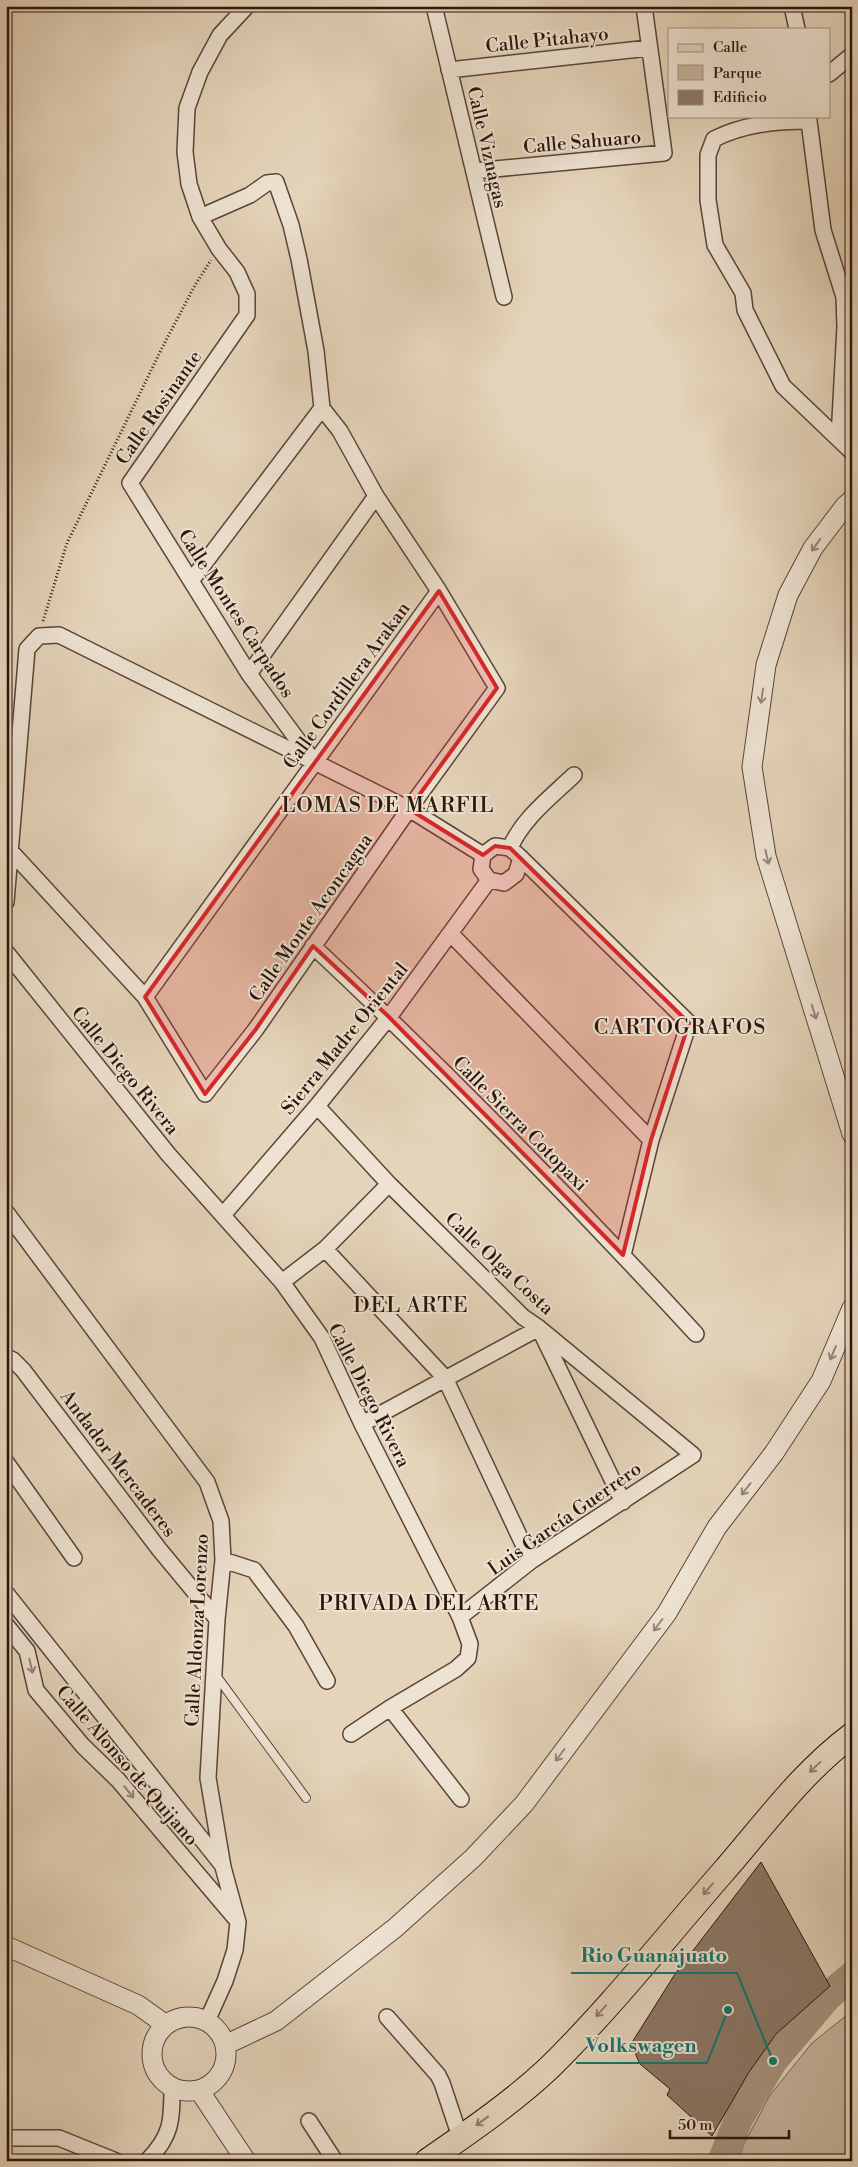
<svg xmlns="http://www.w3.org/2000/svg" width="858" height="2167" font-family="'Libre Bodoni',serif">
	<rect width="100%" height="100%" fill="#e5d4ba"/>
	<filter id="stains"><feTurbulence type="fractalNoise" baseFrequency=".004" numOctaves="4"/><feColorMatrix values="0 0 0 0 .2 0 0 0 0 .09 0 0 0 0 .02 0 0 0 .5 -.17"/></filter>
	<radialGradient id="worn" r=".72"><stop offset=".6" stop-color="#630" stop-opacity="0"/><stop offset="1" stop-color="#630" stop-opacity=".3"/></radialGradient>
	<path fill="#c5b49d" stroke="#786455" d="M852 2011V2161H738L744 2144 770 2095 812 2043Z"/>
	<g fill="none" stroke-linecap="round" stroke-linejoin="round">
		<path stroke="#a6937f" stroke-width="29" d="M722 2161 739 2118 773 2061 828 1996 852 1976"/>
	</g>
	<path fill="#8c7867" stroke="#2b150d" d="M761 1862 830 1986 776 2034 749 2072 712 2136 667 2095 670 2089 640 2064 631 2044 675 1974Z"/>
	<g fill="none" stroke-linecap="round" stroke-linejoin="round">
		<defs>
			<path id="service" d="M215 1674 306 1798"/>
			<path id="minor" d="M247 6 220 35 200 72 187 108 185 152 189 184 200 217 219 249 237 272 247 294V315L130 483 249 674 314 762
				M434 6 504 297
				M792 6 797 29
				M449 70 649 48
				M829 74 852 55
				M809 116V121C776 121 744 124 714 139L708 155V200L715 245 743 293 745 310 783 386 852 452
				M809 121 823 230 844 297 845 327 839 438
				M474 171 664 153 644 6
				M191 581 322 408
				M249 674 376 496
				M6 846 145 997 205 1094 256 1029 409 809 497 688 439 591 376 496 340 431 322 408 316 351 299 259 291 225 276 182 267 183 250 195 200 217
				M495 846 510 848 521 858 516 874 504 883 489 880 481 869 483 855Z
				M510 848C523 818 551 797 574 775
				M521 858 689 1023 651 1140 623 1255
				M6 902 27 649 39 636 59 635 409 809 483 855
				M451 934 651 1140
				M313 946C445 1070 573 1200 696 1334
				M6 952 168 1154 282 1282 322 1338 362 1424 460 1617 470 1644 468 1658 456 1669 390 1708 351 1734
				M145 997 439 591
				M317 1106 389 1184 523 1317 539 1328 693 1455 531 1561 460 1617
				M6 1212 207 1482 221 1521 223 1560 217 1619 208 1778 223 1867 238 1922 235 1950 225 1981 207 2021
				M223 1215 317 1106 389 1017 489 880
				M325 1249 445 1378 531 1561
				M282 1282 325 1249 389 1184
				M6 1357 13 1360 23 1370 159 1549 217 1619
				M362 1424 539 1328 623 1502
				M6 1462 74 1558
				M223 1560 254 1570 296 1626 327 1681
				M6 1593 223 1866
				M6 1625 27 1651 36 1690 83 1746 118 1780 235 1918
				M390 1708 461 1799
				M387 2017 438 2075 442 2083 460 2137
				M309 2121 335 2161
				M6 2138H59L116 2161
				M147 2161C172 2136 172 2120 172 2087"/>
			<path id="tertiary" d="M852 500 845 506 813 548 788 595 766 665 752 767 766 856 852 1134
				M6 1946 138 2005 166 2025
				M152 2054a37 37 0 1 1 74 0a37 37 0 1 1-74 0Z
				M225 2045 276 2021 395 1928 473 1858 524 1804 667 1613 717 1527 774 1453 821 1381 852 1308
				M199 2090 246 2161"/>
			<path id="primary" d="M427 2161C469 2132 513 2102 550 2067 612 2006 666 1937 723 1872 764 1825 801 1773 852 1735"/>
		</defs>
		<use href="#service" stroke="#5a4538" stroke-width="10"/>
		<use href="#minor" stroke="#5a4538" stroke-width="18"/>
		<use href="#tertiary" stroke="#5a4538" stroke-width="21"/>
		<use href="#primary" stroke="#2b150d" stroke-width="26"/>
		<path stroke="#2b150d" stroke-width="3" stroke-dasharray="1 2.5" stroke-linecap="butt" d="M43 621 67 543 162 348 194 287 211 260"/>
		<use href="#service" stroke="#eee3d2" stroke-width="8"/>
		<use href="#minor" stroke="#eee3d2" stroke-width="15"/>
		<use href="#tertiary" stroke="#eee3d2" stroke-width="19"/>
		<use href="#primary" stroke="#e5d4ba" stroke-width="24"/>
	</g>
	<defs><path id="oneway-shaft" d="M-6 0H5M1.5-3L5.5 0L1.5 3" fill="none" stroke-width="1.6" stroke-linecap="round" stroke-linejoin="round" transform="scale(1.25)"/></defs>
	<g stroke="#968679">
		<use href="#oneway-shaft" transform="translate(816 545) rotate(125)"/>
		<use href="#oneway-shaft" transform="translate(762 696) rotate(98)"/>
		<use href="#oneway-shaft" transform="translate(767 857) rotate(77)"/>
		<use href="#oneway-shaft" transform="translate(814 1012) rotate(73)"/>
		<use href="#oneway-shaft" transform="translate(833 1353) rotate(113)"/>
		<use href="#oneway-shaft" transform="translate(746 1489) rotate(128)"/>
		<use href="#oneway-shaft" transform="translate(658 1625) rotate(127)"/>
		<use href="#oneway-shaft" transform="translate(31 1666) rotate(77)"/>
		<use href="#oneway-shaft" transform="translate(560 1755) rotate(127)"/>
		<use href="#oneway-shaft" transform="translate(129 1792) rotate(50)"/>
	</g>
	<g stroke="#917e6c">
		<use href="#oneway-shaft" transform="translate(815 1767) rotate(137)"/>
		<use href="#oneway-shaft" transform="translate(708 1889) rotate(131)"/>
		<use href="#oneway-shaft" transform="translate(601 2011) rotate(132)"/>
		<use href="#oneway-shaft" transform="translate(482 2121) rotate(144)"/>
	</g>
	<path fill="#d62828" fill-opacity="0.2" stroke="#d62828" stroke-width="4" stroke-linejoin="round" d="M439 591 497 688 409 809 483 855 495 846 510 848 689 1023 651 1140 623 1255 389 1017 313 946 256 1029 205 1094 145 997Z"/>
	<g text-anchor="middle" stroke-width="4" stroke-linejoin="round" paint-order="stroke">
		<g font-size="19" fill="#2b150d" stroke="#eee3d2">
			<text transform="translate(547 39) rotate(-6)" y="7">Calle Pitahayo</text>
			<text transform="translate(582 141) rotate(-5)" y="7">Calle Sahuaro</text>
			<text transform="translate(488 147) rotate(77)" y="7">Calle Viznagas</text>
			<text transform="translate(158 407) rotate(-55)" y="7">Calle Rosinante</text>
			<text transform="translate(237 613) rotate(57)" y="7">Calle Montes Carpados</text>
			<text transform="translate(346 685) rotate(-54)" y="7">Calle Cordillera Arakan</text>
			<text transform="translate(310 917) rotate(-55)" y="7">Calle Monte Aconcagua</text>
			<text transform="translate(344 1038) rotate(-51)" y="7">Sierra Madre Oriental</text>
			<text transform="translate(126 1070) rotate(51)" y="7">Calle Diego Rivera</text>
			<text transform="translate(521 1123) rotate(45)" y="7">Calle Sierra Cotopaxi</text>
			<text transform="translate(500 1263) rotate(43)" y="7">Calle Olga Costa</text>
			<text transform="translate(370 1395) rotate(63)" y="7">Calle Diego Rivera</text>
			<text transform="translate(119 1463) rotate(53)" y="7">Andador Mercaderes</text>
			<text transform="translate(564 1518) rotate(-35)" y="7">Luis García Guerrero</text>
			<text transform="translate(196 1630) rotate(-87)" y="7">Calle Aldonza Lorenzo</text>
			<text transform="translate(128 1765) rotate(49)" y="7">Calle Alonso de Quijano</text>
		</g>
		<g font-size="21" letter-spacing="1" fill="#2b150d" stroke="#eee3d2">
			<text x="388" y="812">LOMAS DE MARFIL</text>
			<text x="680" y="1034">CARTOGRAFOS</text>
			<text x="411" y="1312">DEL ARTE</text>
			<text x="429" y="1610">PRIVADA DEL ARTE</text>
		</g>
	</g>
	<path fill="none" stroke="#0f766e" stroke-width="2" d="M773 2061L737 1973H571M728 2010L707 2063H576"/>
	<g fill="#0f766e" stroke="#eee3d2" stroke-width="2">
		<circle cx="773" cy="2061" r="5"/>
		<circle cx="728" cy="2010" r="5"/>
	</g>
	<g font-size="20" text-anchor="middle" font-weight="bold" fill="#0f766e" stroke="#eee3d2" stroke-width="4" stroke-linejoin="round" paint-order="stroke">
		<text x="654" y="1962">Rio Guanajuato</text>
		<text x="641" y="2052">Volkswagen</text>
	</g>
	<rect width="858" height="2167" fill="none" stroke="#e5d4ba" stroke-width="25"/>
	<rect x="8" y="8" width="843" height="2152" fill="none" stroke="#2b150d" stroke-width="2.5"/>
	<rect x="12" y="12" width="833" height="2142" fill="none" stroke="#2b150d"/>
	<rect x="668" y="28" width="162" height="90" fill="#eee3d2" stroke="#a09183"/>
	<rect x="678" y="44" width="25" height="8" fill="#e5d4ba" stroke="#a09183"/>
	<text x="713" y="52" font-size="15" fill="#2b150d">Calle</text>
	<rect x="678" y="65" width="25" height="15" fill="#c5b49d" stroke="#a09183"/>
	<text x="713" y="78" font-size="15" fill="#2b150d">Parque</text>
	<rect x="678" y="90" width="25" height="15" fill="#8c7867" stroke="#a09183"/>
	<text x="713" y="102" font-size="15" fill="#2b150d">Edificio</text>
	<path d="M670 2130v8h119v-8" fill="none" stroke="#2b150d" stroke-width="2.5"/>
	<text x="678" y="2130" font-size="15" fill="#2b150d" stroke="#eee3d2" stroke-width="4" paint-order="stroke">50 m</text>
	<rect width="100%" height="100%" filter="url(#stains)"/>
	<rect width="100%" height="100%" fill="url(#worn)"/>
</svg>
